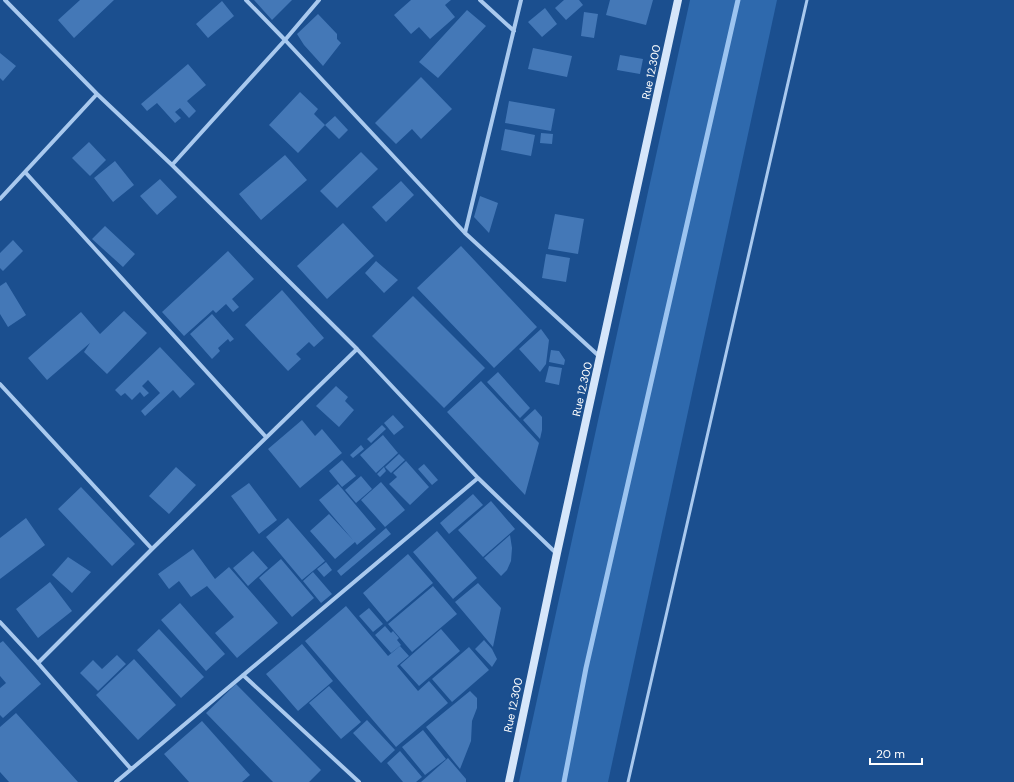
<svg xmlns="http://www.w3.org/2000/svg" width="1014" height="782" font-family="'DM Sans',sans-serif">
	<rect width="100%" height="100%" fill="#1b4f8f"/>
	<path fill="#2e69ad" d="M690 0H777L608 782H519Z"/>
	<g fill="none" stroke-linecap="round" stroke-linejoin="round">
		<path stroke="#9cc4f0" stroke-width="5" d="M564 782 586 668 738 0"/>
	</g>
	<path fill="#4478b7" d="M80 0H114L74 38 58 20Z
		M254 0H292L272 20Z
		M411 0H451L445 5 455 17 430 39 419 27 411 34 394 15Z
		M564 0H579L583 5 566 20 555 8Z
		M610 0H653L646 25 606 15Z
		M222 1 234 16 208 38 196 24Z
		M545 8 557 24 542 37 528 22Z
		M467 10 486 26 438 78 419 62Z
		M584 12 598 14 594 38 581 36Z
		M318 14 337 34V39L341 43 323 66 304 45 297 34Z
		M533 48 572 56 567 77 528 69Z
		M0 53 16 66 3 81 0 78Z
		M620 55 643 59 640 74 617 70Z
		M188 64 206 85 187 101 196 111 189 118 180 108 175 112 181 118 175 123 157 103 147 111 141 104Z
		M421 77 452 109 421 139 412 129 396 144 375 123Z
		M300 92 318 109 314 114 325 125 335 116 348 130 339 139 325 125 298 153 269 125Z
		M509 101 555 109 551 131 505 123Z
		M505 129 535 135 531 156 501 150Z
		M541 133 553 134 552 144 540 143Z
		M89 142 106 160 90 176 72 158Z
		M361 152 378 169 337 208 320 191Z
		M285 155 307 180 261 220 239 194Z
		M115 161 134 185 113 202 94 178Z
		M160 179 177 197 157 215 140 196Z
		M401 181 414 195 386 222 372 207Z
		M480 196 498 203 489 233 474 217Z
		M555 214 584 219 578 254 548 249Z
		M343 223 374 256 327 299 297 266Z
		M105 226 135 254 123 267 92 239Z
		M13 240 23 251 3 271 0 268V253Z
		M461 246 537 327 494 368 417 288Z
		M228 251 254 279 232 299 239 307 233 312 226 304 216 313 213 310 184 336 162 312Z
		M546 254 570 258 566 282 542 278Z
		M376 261 398 280 384 293 365 273Z
		M6 282 26 315 8 327 0 314V286Z
		M282 290 324 338 314 347 309 342 296 354 301 359 288 371 245 325Z
		M413 296 485 368 444 408 372 336Z
		M124 311 147 333 107 374 84 352 90 343 47 380 28 358 81 312 100 334Z
		M212 314 234 339 230 342 228 339 218 348 220 351 212 359 190 334Z
		M541 329 549 340 546 364 540 372 519 349Z
		M160 347 195 384 180 398 173 390 145 416 141 411 160 393 148 380 142 386 149 393 144 397 140 392 132 400 125 393 121 396 115 390Z
		M551 350 559 351 565 360 564 365 549 362Z
		M549 366 562 368 559 385 545 382Z
		M498 372 530 408 520 418 487 382Z
		M481 381 539 443 525 495 447 412Z
		M336 386 348 397 345 401 354 410 339 427 316 406Z
		M535 409 542 417V430L540 439 523 420Z
		M393 415 404 427 394 435 384 423Z
		M302 420 315 436 322 429 342 453 300 488 268 449Z
		M382 425 386 429 371 443 367 439Z
		M383 435 398 453 376 473 360 455Z
		M361 445 364 449 353 458 350 455Z
		M399 454 405 460 391 473 385 467Z
		M342 460 356 476 342 487 329 471Z
		M406 461 429 487 410 505 389 484 397 477 393 473Z
		M424 464 438 480 432 485 418 469Z
		M176 467 196 485 169 514 149 496Z
		M384 467 386 471 380 477 377 474Z
		M361 476 372 489 356 503 345 490Z
		M381 482 405 510 385 527 361 500Z
		M249 483 277 520 259 534 231 496Z
		M338 484 376 529 357 545 355 542 335 559 310 531 329 514 353 540 319 500Z
		M81 487 135 544 112 566 58 509Z
		M473 494 483 505 449 534 440 523Z
		M491 501 515 529 483 557 458 530Z
		M26 518 45 545 0 579V538Z
		M288 518 325 561 302 580 266 537Z
		M386 528 391 534 341 576 337 571Z
		M437 531 477 578 453 599 413 552Z
		M510 535 512 548 511 561 507 570 501 576 484 558Z
		M193 549 215 579 229 567 278 623 237 658 215 633 234 617 207 586 191 597 179 581 169 589 158 574Z
		M253 551 268 568 248 586 233 568Z
		M408 554 433 583 387 622 363 593Z
		M68 557 91 572 72 593 52 575Z
		M281 559 314 598 292 617 259 578Z
		M326 562 332 570 324 577 317 569Z
		M313 572 332 594 321 603 303 581Z
		M50 582 72 611 38 638 16 609Z
		M478 583 501 608 493 647 455 602Z
		M433 586 457 614 412 652 388 624Z
		M180 603 225 654 206 671 161 620Z
		M346 606 388 656 400 646 409 656 397 666 418 691 429 681 448 703 396 747 305 641Z
		M369 608 383 624 373 632 359 616Z
		M385 626 391 633 393 631 399 638 397 640 401 645 391 653 375 635Z
		M159 629 204 677 181 698 137 650Z
		M441 629 460 651 419 686 400 665Z
		M484 640 492 649 497 659 492 667 475 649Z
		M3 641 41 684 3 718 0 715V688L6 683 0 676V643Z
		M302 644 333 681 298 711 266 674Z
		M469 647 489 670 452 702 432 679Z
		M117 655 126 664 98 691 80 673 93 660 102 669Z
		M134 659 176 705 138 740 96 695Z
		M236 684 321 770 309 782H273L206 713Z
		M329 686 361 722 341 739 309 703Z
		M470 691 477 698V708L472 721 471 741 460 769 426 727Z
		M16 713 78 782H9L0 772V727Z
		M367 720 395 750 381 763 353 733Z
		M202 721 250 775 242 782H189L164 754Z
		M423 730 446 759 425 775 402 747Z
		M400 751 422 777 416 782H403L387 763Z
		M448 758 466 779V782H421Z"/>
	<g fill="none" stroke-linecap="round" stroke-linejoin="round">
		<path stroke="#a9c9ee" stroke-width="3" d="M628 782 807 0"/>
		<path stroke="#a9c9ee" stroke-width="4" d="M5 0 97 94 172 165 357 349 478 478 556 553
			M246 0 285 40 465 233 600 357
			M480 0 514 31
			M172 165 285 40 319 0
			M25 172 266 437
			M0 199 97 94
			M465 233 521 0
			M0 384 152 549
			M0 622 38 663 131 769
			M38 663 152 549 357 349
			M243 675 359 782
			M116 782 478 478"/>
		<path stroke="#d6e6fa" stroke-width="8" d="M509 782 557 553 678 0"/>
	</g>
	<g text-anchor="middle" stroke-width="4" stroke-linejoin="round" paint-order="stroke">
		<g font-size="11" fill="#fff" stroke="#1b4f8f">
			<text transform="translate(651 72) rotate(-78)" y="4">Rue 12.300</text>
			<text transform="translate(582 389) rotate(-77)" y="4">Rue 12.300</text>
			<text transform="translate(513 705) rotate(-78)" y="4">Rue 12.300</text>
		</g>
	</g>
	<path d="M870 758v6h52v-6" fill="none" stroke="#ffffff" stroke-width="2"/>
	<text x="876" y="758" font-size="12" fill="#ffffff" stroke="#1b4f8f" stroke-width="3" paint-order="stroke">20 m</text>
</svg>
